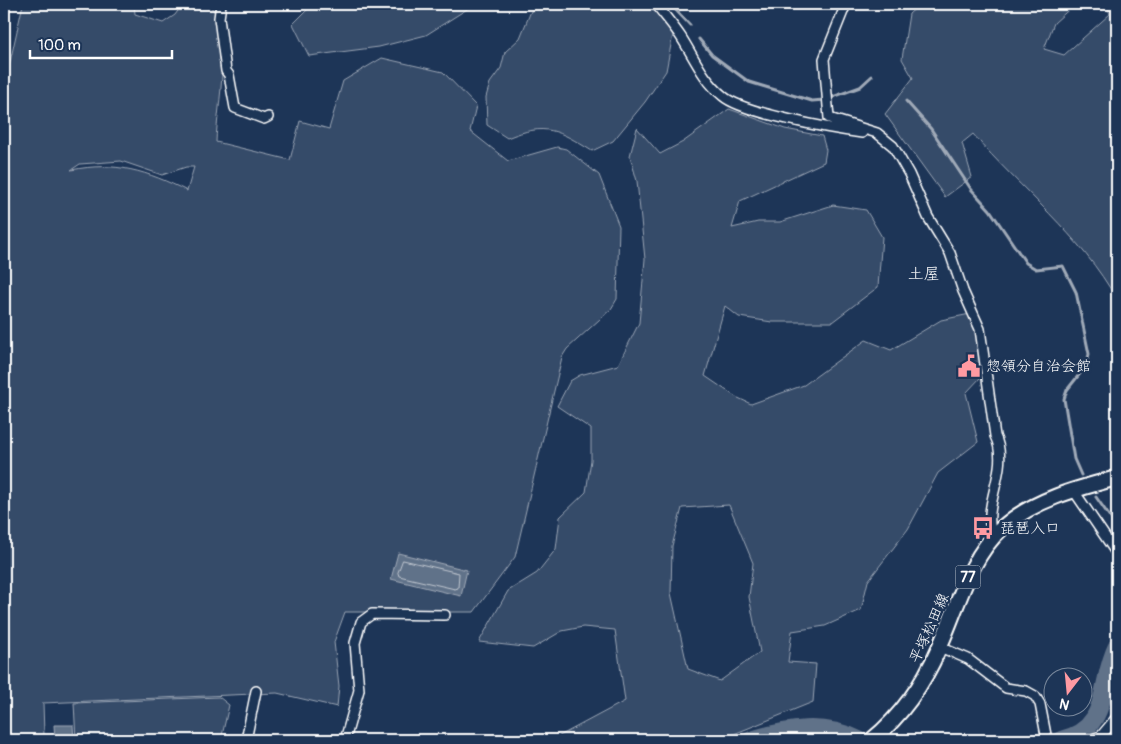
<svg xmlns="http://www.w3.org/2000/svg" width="1121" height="744" font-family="Pangolin,'Klee One',sans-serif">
	<rect width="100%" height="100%" fill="#1d3557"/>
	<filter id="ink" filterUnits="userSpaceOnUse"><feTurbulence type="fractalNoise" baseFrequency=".02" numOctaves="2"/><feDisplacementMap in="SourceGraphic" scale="10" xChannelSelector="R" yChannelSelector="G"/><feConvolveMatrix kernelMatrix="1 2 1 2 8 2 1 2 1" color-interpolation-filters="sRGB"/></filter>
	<g filter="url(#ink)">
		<path fill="#364b69" stroke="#9aa5b4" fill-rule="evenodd" d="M23 4H134L135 14 163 23 175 15 182 5 209 4C234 33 217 105 216 142L290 160 300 121 329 129 343 81 382 58 443 72 476 106 470 131 508 161 557 147 566 149 599 175 619 226 617 299 611 309 567 349 562 357 515 557 474 612H345L334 642 339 686 337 707 277 693 43 703 44 735 42 740H4V89ZM121 161 162 175 186 167H194L187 191C147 171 116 161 71 170L80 164Z
			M313 4H475L426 35 379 47 309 56 293 24Z
			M543 4H582L592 7 605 4H656L674 29 666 71 645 102 613 141 592 151C558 130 546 122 507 138L487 125 486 97 490 83 501 68 505 52 520 38 531 11Z
			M920 4H1075L1054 23 1044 49 1064 55 1110 14 1106 4H1117V300C1081 235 1021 190 973 134L962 143 972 177 945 197 885 114 913 78 902 59 909 14Z
			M729 109 785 129 822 136 826 150 824 162 740 201 732 228 758 222H780L833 205 866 210 882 237 878 287 832 322H772L739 317 725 306 705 376 736 397 751 404 804 385 866 340 891 350 941 320 975 313 981 377 966 393 978 442 938 473 908 529 868 581 861 610 825 626 792 631 788 662 816 664 813 702 719 740H552L625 701 615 630 583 627 562 631 533 648 479 642 508 591 537 573 556 549 560 517 586 492 591 460V429L557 406 570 381 580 375 618 365 639 323 645 259 637 181 630 156 637 128 660 154 683 142ZM729 505 753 563 749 597 760 652 720 681 688 669 671 593 672 546 682 508Z
			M219 697 229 705 221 740H76L74 703Z"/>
		<path fill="#617289" stroke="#a0aab8" d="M398 553 467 570 461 596 391 579Z
			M73 725 74 740H55L54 725Z"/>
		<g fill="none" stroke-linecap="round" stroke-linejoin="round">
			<path stroke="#c0c7d0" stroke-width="1" d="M403 560 459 573 458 588 455 589 399 576 398 573Z"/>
			<path stroke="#a0aab8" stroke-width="3" d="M670 4 690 25
				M699 39 712 55 749 82 812 101 824 100
				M830 98 860 87 872 76
				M906 101 931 129 971 189 990 210 1026 263 1036 269 1063 266 1076 292 1089 354 1086 366 1067 390 1064 399 1074 459 1081 475
				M1096 497 1117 527"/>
			<path stroke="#617289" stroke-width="18" d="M751 740C787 729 823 722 859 740
				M1061 740C1112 728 1098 683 1117 646"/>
			<defs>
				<path id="street" d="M221 4 219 18 226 71 229 75 235 108 264 119 268 117
					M656 4C664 15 674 26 681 37 694 57 703 80 723 96 742 113 833 129 862 133
					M846 4 824 59 829 118 877 133 893 146 909 174 928 217 950 253 963 291 980 329 995 436C1011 469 980 505 993 537
					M1074 491 1117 554
					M940 647 968 659 1006 688 1026 691 1035 696 1040 704 1047 740
					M246 740 256 691
					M345 740 359 690 355 643 361 622 372 614 445 615
					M1090 740 1101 736 1117 717"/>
				<path id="primary" d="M872 740C901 716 924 683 939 648 958 607 968 559 1002 528 1032 500 1079 488 1117 478"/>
			</defs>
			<use href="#street" stroke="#fff" stroke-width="12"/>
			<use href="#primary" stroke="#fff" stroke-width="18"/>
			<use href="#street" stroke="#1d3557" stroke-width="9"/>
			<use href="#primary" stroke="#1d3557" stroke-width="14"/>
		</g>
	</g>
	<defs>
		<symbol id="civic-bare" viewBox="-9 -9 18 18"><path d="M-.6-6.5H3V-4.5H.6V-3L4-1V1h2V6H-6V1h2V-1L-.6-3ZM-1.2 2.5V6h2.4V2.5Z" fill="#ff9aa2" stroke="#1d3557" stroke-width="2.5" paint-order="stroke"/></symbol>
		<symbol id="bus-bare" viewBox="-9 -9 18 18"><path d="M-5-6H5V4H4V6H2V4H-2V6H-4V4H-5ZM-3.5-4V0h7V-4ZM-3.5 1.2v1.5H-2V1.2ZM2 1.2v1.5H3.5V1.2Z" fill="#ff9aa2" stroke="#1d3557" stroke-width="2.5" paint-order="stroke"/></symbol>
	</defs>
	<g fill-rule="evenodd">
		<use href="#civic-bare" x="953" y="350" width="32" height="32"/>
		<use href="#bus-bare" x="967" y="512" width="32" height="32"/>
	</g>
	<g text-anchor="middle" stroke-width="5" stroke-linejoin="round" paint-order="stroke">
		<rect fill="#1d3557" stroke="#bbc2cd" stroke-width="1" x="955.5" y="565.5" width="25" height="23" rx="4"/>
		<g font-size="14" font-weight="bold" fill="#fff">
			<text x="968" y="582">77</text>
		</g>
		<g font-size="15" fill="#fff" stroke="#1d3557" text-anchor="start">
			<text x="986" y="371">惣領分自治会館</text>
			<text x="1000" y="533">琵琶入口</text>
		</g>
		<g font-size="15" fill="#fff" stroke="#1d3557">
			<text transform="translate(929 628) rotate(-66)" y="5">平塚松田線</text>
		</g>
		<g font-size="16" fill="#fff" stroke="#1d3557">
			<text x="924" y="279">土屋</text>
		</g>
	</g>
	<rect width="1121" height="744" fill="none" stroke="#1d3557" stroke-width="20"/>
	<rect x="10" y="10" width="1101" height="724" fill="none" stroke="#fff" stroke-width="2" filter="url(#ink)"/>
	<g transform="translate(1068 692) rotate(196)"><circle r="24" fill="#1d3557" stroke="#77869a"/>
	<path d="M0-4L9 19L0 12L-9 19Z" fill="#ff9aa2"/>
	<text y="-8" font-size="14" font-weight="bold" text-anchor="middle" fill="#ffffff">N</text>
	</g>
	<path d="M30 50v8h142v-8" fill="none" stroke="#ffffff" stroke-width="2.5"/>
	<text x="38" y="50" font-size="15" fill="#ffffff" stroke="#1d3557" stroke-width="4" paint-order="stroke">100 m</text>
</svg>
